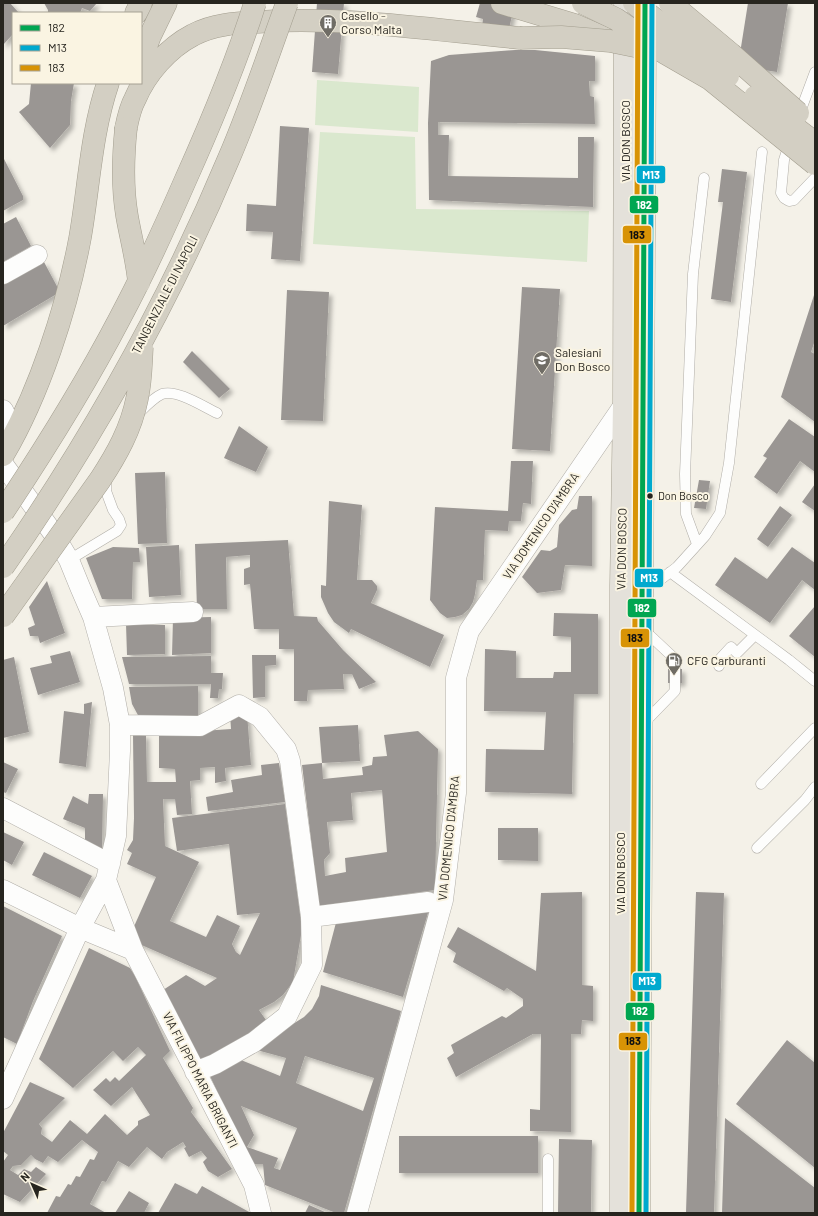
<svg xmlns="http://www.w3.org/2000/svg" width="818" height="1216" font-family="Barlow,sans-serif">
	<defs>
		<filter id="shadow"><feDropShadow dx="3.5" dy="3.5" stdDeviation="2" flood-color="#0004"/></filter>
	</defs>
	<rect width="100%" height="100%" fill="#f4f1e8"/>
	<path fill="#dae8ce" d="M317 80 419 87 418 132 315 125Z
		M320 132 415 137 416 209 589 211 587 262 313 244Z"/>
	<path fill="#9a9693" fill-rule="evenodd" filter="url(#shadow)" d="M3 3H10L19 13H13V34L3 45Z
		M44 3H97L90 11 82 8 80 13H48V10Z
		M317 3H344L338 74 312 72Z
		M480 3H515L508 33 482 27 483 19 476 17Z
		M748 3H788L777 72 738 66Z
		M515 50H535L595 56V81H589L590 96 594 97 595 124 438 122V135H449L448 176 578 178V137H594L593 207 429 200 428 123 431 61 449 55Z
		M31 83H74L71 101 70 125 50 148 19 112 29 104Z
		M280 126 309 128 300 261 271 259 273 232 246 231 247 204 276 206Z
		M3 157 23 196V200L3 211Z
		M722 169 747 172 731 302 711 299 723 202H718Z
		M16 217 31 246 3 262V224Z
		M44 262 60 292 3 326V285Z
		M522 287 560 289 550 451 512 449Z
		M287 290 329 292 323 421 281 420Z
		M815 292V340L811 352 815 354V422L781 397Z
		M192 351 230 389 219 398 183 362Z
		M789 419 815 437V472L800 461 777 494 754 477 767 458 763 456Z
		M239 426 268 447 256 472 224 458Z
		M511 461H533L531 504 523 503 521 521H509L508 531 485 530 483 580H477L475 594 473 602 469 609 462 615 455 617 447 618 440 613 430 600 435 507 508 511Z
		M165 472 167 543 138 544 135 473Z
		M699 480 710 481 706 509 694 508Z
		M815 484V511L802 502Z
		M579 496H592V566L565 565 561 590 537 593 522 577 541 550 550 551 557 547 559 525 572 510 577 509Z
		M329 501 362 505 357 580H372L377 586V590L371 603 444 635 430 667 351 629 349 633 334 622 328 613 321 597V585L326 586Z
		M780 506 792 515 768 547 757 539Z
		M288 540 294 616 317 617 318 621 343 650 376 682 359 689 352 674H343L344 689 308 690 307 701H294V649H279V629H254L250 584 244 585V569L250 567V555L226 557 227 609H197L195 544Z
		M179 545 181 595 149 597 146 547Z
		M113 547 139 548 140 562H133L132 599H102L86 558Z
		M792 547 815 563V590L802 580 770 623 715 585 735 557 767 579Z
		M47 581 65 633 40 643 38 636H30L28 628 35 625 29 607Z
		M815 606V657L789 636Z
		M554 613 598 614V694H574L572 794 485 792 486 749 544 750 546 712 484 711 485 649 516 651V678H553L554 672H571V637L553 636Z
		M211 617V653L172 655 173 618Z
		M126 624 165 625V654L127 655Z
		M70 651 80 682 38 695 30 668 52 663 50 656Z
		M252 655H276V665L265 666V697L253 698Z
		M211 656V673H223L222 689H219L218 698H210L211 684H129L122 657Z
		M14 657 29 732 3 738V660Z
		M668 669H682V683H668Z
		M198 686V717H139L132 704 129 687Z
		M92 702 86 767 59 763 64 711 84 714V704Z
		M247 713 251 765 225 768 226 781 215 783V767L200 768V780L190 781 192 814 177 815 175 799H163L165 846 199 862 170 921 206 937 217 915 240 926 232 944 236 952 240 955 260 913 237 915 229 844 177 851 172 818 285 804 302 929 293 982 283 995 274 1002 259 1010 268 1023 200 1061 160 992 186 975 205 986 217 978 137 943 132 931 156 877 127 864 132 853 127 850 133 840 134 818 133 734 146 735 147 782H176L175 769 159 768V734L231 729 230 714Z
		M358 725 360 761 322 763 323 779 363 775 362 767 372 765 373 757 387 756 384 735 418 731 438 749 435 890 319 906 302 765 322 763 319 727ZM382 790 387 852 345 858 346 872 325 876 324 860 330 853 327 822 353 820 351 793Z
		M3 762 18 769 6 793 3 792Z
		M279 763 285 802 208 811 206 797 233 792 231 780 262 775 261 765Z
		M89 794H103L102 853 85 846V828L63 819 73 796 88 804Z
		M498 828H538V861L498 860Z
		M3 832 24 842 12 865 3 860Z
		M44 852 92 876 80 898 32 875Z
		M582 892V985L593 986V1021L582 1020 581 1034H571V1132L530 1131V1109L540 1110 541 1034H533L456 1077 447 1058 454 1053 451 1045 502 1016 506 1018 523 1006V999L507 988 504 991 453 962 456 953 447 947 458 927 536 971 541 893Z
		M696 892 724 893 714 1213H686Z
		M3 906 62 936 33 1001 17 1044 3 1037Z
		M430 906 403 997 323 972 338 915Z
		M89 948 130 968 135 976 170 1051 163 1058 193 1108 191 1112 232 1169 218 1177 208 1171 203 1162 207 1158 201 1151 189 1157 184 1148 186 1147 183 1142 167 1152 162 1159 147 1147 129 1167 118 1161 106 1182 102 1181 90 1204 106 1213H47L56 1196 60 1197 68 1184 71 1185 76 1176 80 1177 90 1159 94 1160 98 1152 82 1140 58 1162 48 1156 43 1163 35 1159 31 1155 21 1165 13 1166 10 1170 18 1175 24 1169 31 1172 36 1167 46 1174 20 1202 3 1194V1162L8 1155 3 1151V1133L30 1082 65 1098 39 1124 42 1128 41 1134 52 1142 70 1120 87 1134 105 1114 127 1135 138 1125V1121L150 1115 132 1087 111 1106 93 1090 106 1078 110 1082 115 1077 119 1081 146 1055 138 1047 123 1061 113 1051 73 1088 39 1059Z
		M321 985 401 1011 344 1213H336L265 1185 263 1164H251L209 1074 236 1058 280 1076 286 1058 253 1049 304 1017 312 1009 319 996ZM305 1056 374 1078 363 1111 296 1083ZM241 1106 297 1128 280 1170 274 1168 278 1158 247 1147 254 1135Z
		M787 1040 815 1063V1168L736 1104Z
		M725 1118 815 1188V1213H722Z
		M399 1136H538V1173H399Z
		M559 1139 592 1140 591 1213H558Z
		M175 1183 197 1194 202 1186 251 1213H158Z
		M129 1191 149 1203 144 1213H115Z
		M309 1205 327 1213H305Z"/>
	<g fill="none" stroke-linecap="round" stroke-linejoin="round">
		<defs>
			<path id="service" d="M799 115 815 72
				M790 141 784 160 781 193 784 198 789 201 794 200 815 178
				M138 414C145 407 153 398 162 394 177 389 204 407 217 413
				M697 544 686 514 685 474 693 274 704 178
				M69 560 117 531 121 525 119 519 113 510 106 491V478
				M670 572 789 660 815 681
				M643 586 660 580 677 567 705 536 720 513 729 463 762 152
				M719 666V660L731 647 737 653 755 635
				M643 724 675 691V659L644 630
				M761 784 815 728
				M757 848 805 800 815 787
				M548 1213V1159"/>
			<path id="minor" d="M3 274 37 255
				M3 410 7 418 3 426
				M3 464 53 533 69 560 80 587 93 617 113 688 120 725V751L116 836 106 880 80 928 3 1099
				M93 617 193 612
				M120 725 200 726 239 705 260 717 286 749 290 761 311 917 312 965 287 1016 254 1042 215 1064 195 1072
				M3 808 110 864
				M106 880 133 950 254 1185 261 1213
				M3 890 80 928 133 950
				M311 917 428 902
				M357 1213 443 900 456 793V678L469 631 624 405"/>
			<path id="primary" d="M621 1213V586L624 405 625 3
				M639 1213 645 30"/>
			<path id="motorway" d="M502 3 575 25 607 39
				M136 13 141 3
				M141 60 150 36 166 3
				M126 128C128 118 130 108 135 99 146 73 168 48 193 35 213 24 236 23 258 22 345 16 433 30 520 38
				M3 455C39 394 67 308 80 238 89 187 91 133 108 83"/>
		</defs>
		<use href="#service" stroke="#b0ada7" stroke-width="11"/>
		<use href="#minor" stroke="#b0ada7" stroke-width="21"/>
		<use href="#primary" stroke="#a39e8f" stroke-width="23"/>
		<use href="#motorway" stroke="#a39e8f" stroke-width="23"/>
		<use href="#service" stroke="#fdfdfc" stroke-width="10"/>
		<use href="#minor" stroke="#fdfdfc" stroke-width="20"/>
		<use href="#primary" stroke="#e4e1da" stroke-width="22"/>
		<use href="#motorway" stroke="#d3cfc3" stroke-width="22"/>
		<defs>
			<path id="motorway-bridge" d="M583 3 616 19 665 53 710 79 815 164
				M634 3 728 76
				M670 3 731 54 798 113
				M520 38 561 37 610 41 654 50
				M755 97 815 143
				M126 128C123 157 122 187 127 216 131 239 137 260 139 283
				M3 512C45 449 85 385 120 318 144 273 165 227 185 181 211 123 236 64 255 3
				M3 567C93 438 169 302 229 158 251 107 268 55 287 3
				M3 616 100 480C117 454 131 429 137 399 141 382 141 364 142 347"/>
		</defs>
		<use href="#motorway-bridge" stroke="#a39e8f" stroke-width="23" stroke-linecap="butt"/>
		<use href="#motorway-bridge" stroke="#d3cfc3" stroke-width="22"/>
		<defs>
			<path id="bus-1" d="M639 1213 645 3"/>
			<path id="bus-2" d="M646 1213 652 3"/>
			<path id="bus-3" d="M632 1213 638 3"/>
		</defs>
		<use href="#bus-1" stroke="#faf4e2" stroke-width="8"/>
		<use href="#bus-2" stroke="#faf4e2" stroke-width="8"/>
		<use href="#bus-3" stroke="#faf4e2" stroke-width="8"/>
		<use href="#bus-1" stroke="#00a651" stroke-width="5"/>
		<use href="#bus-2" stroke="#00a9ce" stroke-width="5"/>
		<use href="#bus-3" stroke="#d89305" stroke-width="5"/>
	</g>
	<defs>
		<symbol id="building-pin" viewBox="-11 -11 22 30"><path d="M0 17L-7.5 6A9.5 9.5 0 1 1 7.5 6Z" fill="#6f6c65" stroke="#faf4e2"/><path d="M-4-6H4V6H1V3H-1V6H-4ZM-2.5-4.3h1.7v1.8h-1.7ZM.8-4.3h1.7v1.8H.8ZM-2.5-1h1.7V.8h-1.7ZM.8-1h1.7V.8H.8Z" fill="#fff"/></symbol>
		<symbol id="school-pin" viewBox="-11 -11 22 30"><path d="M0 17L-7.5 6A9.5 9.5 0 1 1 7.5 6Z" fill="#6f6c65" stroke="#faf4e2"/><path d="M0-5L7-2L0 1L-7-2ZM-4 1L0 2.5L4 1V4Q0 6-4 4Z" fill="#fff"/></symbol>
		<symbol id="fuel-pin" viewBox="-11 -11 22 30"><path d="M0 17L-7.5 6A9.5 9.5 0 1 1 7.5 6Z" fill="#6f6c65" stroke="#faf4e2"/><path d="M-5.5-6h7V0h2V4h1.3V-2.5L3-4.5l.8-.8L6-3V5H2.5V1h-1V6h-7ZM-4.2-4.7v3.2H.2V-4.7Z" fill="#fff"/></symbol>
	</defs>
	<g fill-rule="evenodd">
		<use href="#building-pin" x="318" y="13" width="20" height="27"/>
		<use href="#school-pin" x="532" y="350" width="20" height="27"/>
		<use href="#fuel-pin" x="664" y="651" width="20" height="27"/>
	</g>
	<circle fill="#27251f" stroke="#faf4e2" stroke-width="1.5" cx="650" cy="496" r="3.5"/>
	<g text-anchor="middle" stroke-width="4" stroke-linejoin="round" paint-order="stroke">
		<g font-size="11" fill="#27251f" stroke="#faf4e2" text-anchor="start">
			<text x="658" y="500">Don Bosco</text>
		</g>
		<g font-size="12" fill="#27251f" stroke="#faf4e2" text-anchor="start">
			<text x="341" y="20">Casello -<tspan x="341" dy="14">Corso Malta</tspan></text>
			<text x="555" y="357">Salesiani<tspan x="555" dy="14">Don Bosco</tspan></text>
			<text x="687" y="665">CFG Carburanti</text>
		</g>
		<g font-size="12" fill="#27251f" stroke="#faf4e2">
			<text transform="translate(626 141) rotate(-90)" y="4">VIA DON BOSCO</text>
			<text transform="translate(165 295) rotate(-63)" y="4">TANGENZIALE DI NAPOLI</text>
			<text transform="translate(541 526) rotate(-56)" y="4">VIA DOMENICO D'AMBRA</text>
			<text transform="translate(622 549) rotate(-89)" y="4">VIA DON BOSCO</text>
			<text transform="translate(449 838) rotate(-84)" y="4">VIA DOMENICO D'AMBRA</text>
			<text transform="translate(621 873) rotate(-90)" y="4">VIA DON BOSCO</text>
			<text transform="translate(200 1080) rotate(63)" y="4">VIA FILIPPO MARIA BRIGANTI</text>
		</g>
	</g>
	<g stroke="#faf4e2" stroke-width="1.5">
		<rect x="636" y="165" width="30" height="19" rx="4" fill="#00a9ce"/>
		<rect x="629" y="195" width="30" height="19" rx="4" fill="#00a651"/>
		<rect x="622" y="225" width="30" height="19" rx="4" fill="#d89305"/>
		<rect x="634" y="568" width="30" height="20" rx="4" fill="#00a9ce"/>
		<rect x="627" y="598" width="30" height="20" rx="4" fill="#00a651"/>
		<rect x="620" y="628" width="30" height="20" rx="4" fill="#d89305"/>
		<rect x="632" y="972" width="30" height="19" rx="4" fill="#00a9ce"/>
		<rect x="625" y="1002" width="30" height="19" rx="4" fill="#00a651"/>
		<rect x="618" y="1032" width="30" height="19" rx="4" fill="#d89305"/>
	</g>
	<g font-size="11" text-anchor="middle" font-weight="bold" fill="#fff">
		<text x="651" y="179">M13</text>
		<text x="644" y="209">182</text>
		<text x="649" y="582">M13</text>
		<text x="642" y="612">182</text>
		<text x="647" y="985">M13</text>
		<text x="640" y="1015">182</text>
	</g>
	<g font-size="11" text-anchor="middle" font-weight="bold" fill="#111">
		<text x="637" y="239">183</text>
		<text x="635" y="642">183</text>
		<text x="633" y="1045">183</text>
	</g>
	<rect width="818" height="1216" fill="none" stroke="#27251f" stroke-width="8"/>
	<rect x="12" y="12" width="130" height="72" fill="#faf4e2" stroke="#a6a194"/>
	<rect x="20" y="25" width="20" height="6" fill="#00a651" stroke="#a6a194"/>
	<text x="48" y="32" font-size="12" fill="#27251f">182</text>
	<rect x="20" y="45" width="20" height="6" fill="#00a9ce" stroke="#a6a194"/>
	<text x="48" y="52" font-size="12" fill="#27251f">M13</text>
	<rect x="20" y="65" width="20" height="6" fill="#d89305" stroke="#a6a194"/>
	<text x="48" y="72" font-size="12" fill="#27251f">183</text>
	<g transform="translate(32 1184) rotate(315)" stroke="#faf4e2" stroke-width="3" paint-order="stroke">
	<path d="M0-3L7 15L0 10L-7 15Z" fill="#27251f"/>
	<text y="-6" font-size="11" font-weight="bold" text-anchor="middle" fill="#27251f">N</text>
	</g>
</svg>
